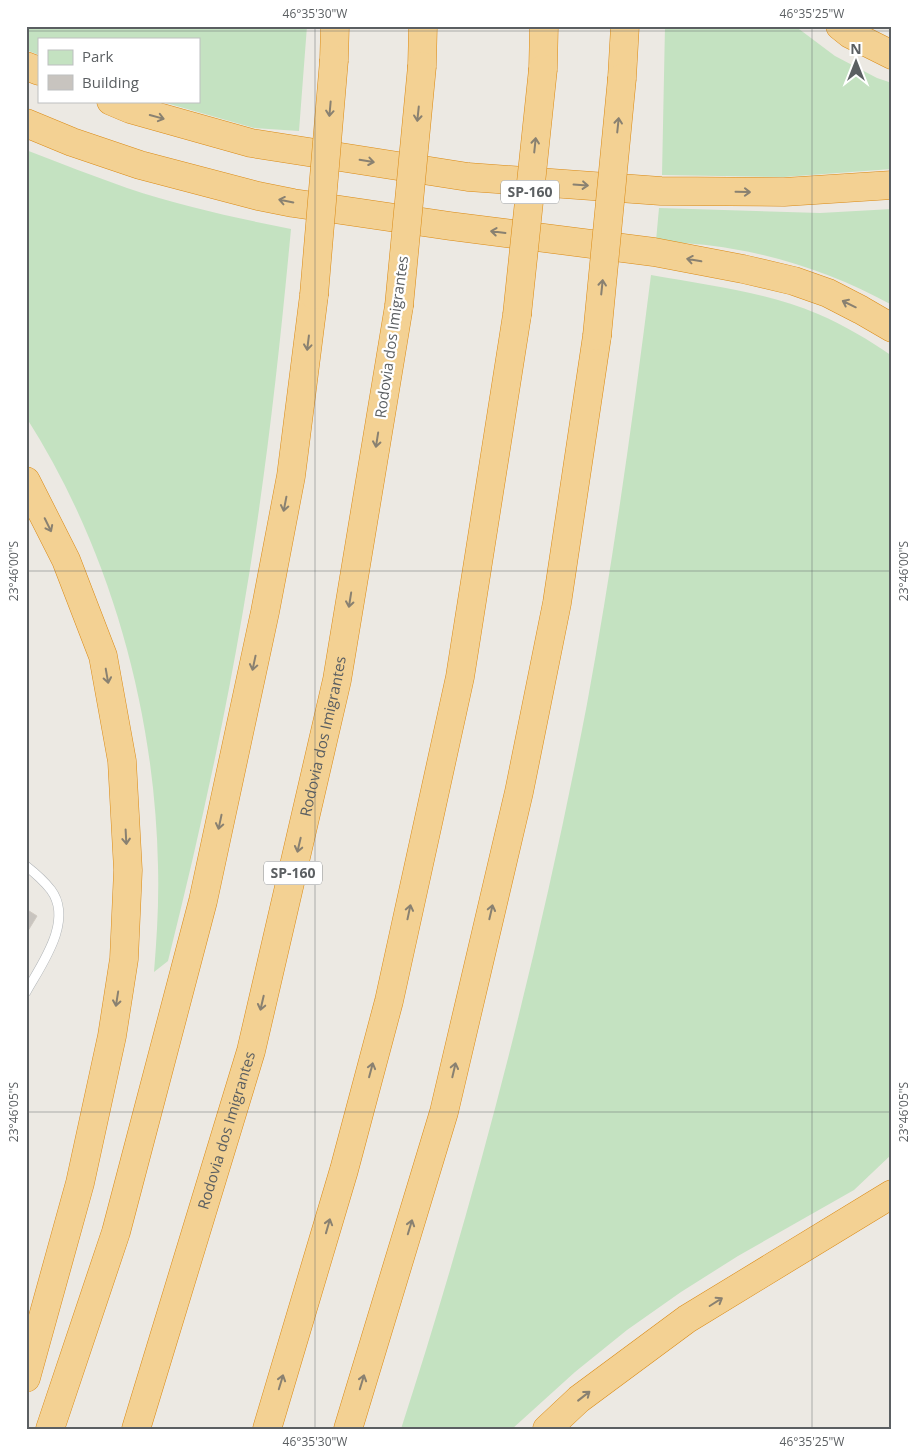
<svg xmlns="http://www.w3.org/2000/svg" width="918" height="1455" font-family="'Open Sans',sans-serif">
	<rect width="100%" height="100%" fill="#ece9e3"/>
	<path fill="#c4e2c1" d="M26 26H307L299 131 254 128 159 101H199V39H39V55L26 50Z
		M665 26H795L835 56 877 78 892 83V169L784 177 662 175Z
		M26 150C60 163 93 176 127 188 181 206 236 218 291 229 279 357 265 484 243 611 223 729 197 845 168 961L154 972C157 936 159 901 158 866 155 711 110 548 26 417Z
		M659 208 820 213 892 209V305C843 278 788 258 733 249 707 244 682 243 656 241Z
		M651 275C707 285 766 292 818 314 844 325 869 340 892 356V1154L854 1190 738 1256 681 1292 627 1330 575 1372 512 1429H401C478 1191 540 949 587 704 613 562 633 418 651 275Z"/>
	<path fill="#c8c4bf" stroke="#d0cac2" d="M26 909 37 916 26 934Z"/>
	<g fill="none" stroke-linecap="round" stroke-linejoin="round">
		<defs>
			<path id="lane" d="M26 866C35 873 44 881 51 890 74 921 41 965 26 992"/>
			<g id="highway">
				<path d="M840 26 850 34 892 55"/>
				<path d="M334 60 335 26"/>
				<path d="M26 66 39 71"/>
				<path d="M422 66 423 26"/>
				<path d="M543 69 544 26"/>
				<path d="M622 78 625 26"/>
				<path d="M111 101 130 109 251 143 468 177 661 191 784 192 892 185"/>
				<path d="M26 123 72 142 140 165 258 196 293 203 450 226 654 252 743 269 794 281 828 293 861 310 892 328"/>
				<path d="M26 481 66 560 103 656 122 761 128 870 124 959 112 1036 80 1183 26 1378"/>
				<path d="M50 1429 116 1232 203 901 265 612 291 476 314 295"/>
				<path id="s1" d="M136 1429 251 1051 337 680 399 306"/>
				<path d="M267 1429 344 1170 389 1001 460 677 517 315"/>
				<path d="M348 1429 444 1112 519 792 557 603 597 336"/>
				<path d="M547 1429 579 1399 687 1319 892 1194"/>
			</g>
		</defs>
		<use href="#lane" stroke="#b0b4b7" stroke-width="10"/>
		<use href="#highway" stroke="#da8a15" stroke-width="29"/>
		<use href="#lane" stroke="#fff" stroke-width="9"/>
		<use href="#highway" stroke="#f3d193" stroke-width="28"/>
		<defs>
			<path id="highway-bridge" d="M314 295 334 60
				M399 306 422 66
				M517 315 543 69
				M597 336 622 78"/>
		</defs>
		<use href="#highway-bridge" stroke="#da8a15" stroke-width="29" stroke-linecap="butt"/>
		<use href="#highway-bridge" stroke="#f3d193" stroke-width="28"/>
	</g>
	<defs><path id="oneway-shaft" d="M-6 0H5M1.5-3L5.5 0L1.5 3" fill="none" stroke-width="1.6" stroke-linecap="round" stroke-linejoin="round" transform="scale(1.25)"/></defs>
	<g stroke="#898171">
		<use href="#oneway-shaft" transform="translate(330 109) rotate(95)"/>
		<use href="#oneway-shaft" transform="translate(418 114) rotate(96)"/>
		<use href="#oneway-shaft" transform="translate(157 117) rotate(15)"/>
		<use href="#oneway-shaft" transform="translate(618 125) rotate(-84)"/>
		<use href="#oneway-shaft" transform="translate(535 145) rotate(-84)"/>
		<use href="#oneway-shaft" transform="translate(367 161) rotate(9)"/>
		<use href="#oneway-shaft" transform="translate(581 185) rotate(4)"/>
		<use href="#oneway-shaft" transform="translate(743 192) rotate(1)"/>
		<use href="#oneway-shaft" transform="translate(286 201) rotate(-169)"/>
		<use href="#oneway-shaft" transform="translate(498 232) rotate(-173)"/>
		<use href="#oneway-shaft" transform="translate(694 260) rotate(-170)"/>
		<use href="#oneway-shaft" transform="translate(602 287) rotate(-84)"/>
		<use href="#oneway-shaft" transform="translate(849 304) rotate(-154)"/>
		<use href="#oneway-shaft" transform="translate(308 343) rotate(97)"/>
		<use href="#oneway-shaft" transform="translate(377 440) rotate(99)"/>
		<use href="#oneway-shaft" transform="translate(285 504) rotate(101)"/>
		<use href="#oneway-shaft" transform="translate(48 525) rotate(64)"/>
		<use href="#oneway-shaft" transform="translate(350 600) rotate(99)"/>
		<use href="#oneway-shaft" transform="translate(254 663) rotate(102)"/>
		<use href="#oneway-shaft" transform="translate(107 676) rotate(80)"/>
		<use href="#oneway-shaft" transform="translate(220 822) rotate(102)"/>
		<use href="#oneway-shaft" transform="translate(126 837) rotate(87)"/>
		<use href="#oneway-shaft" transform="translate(299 845) rotate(103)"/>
		<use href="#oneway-shaft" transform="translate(409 912) rotate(-78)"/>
		<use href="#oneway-shaft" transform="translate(491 912) rotate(-77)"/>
		<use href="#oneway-shaft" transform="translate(117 999) rotate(99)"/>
		<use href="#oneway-shaft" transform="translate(262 1003) rotate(103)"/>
		<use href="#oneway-shaft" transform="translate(371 1070) rotate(-75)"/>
		<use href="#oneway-shaft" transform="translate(454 1070) rotate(-77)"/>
		<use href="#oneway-shaft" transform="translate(328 1226) rotate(-74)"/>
		<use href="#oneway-shaft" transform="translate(410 1227) rotate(-73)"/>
		<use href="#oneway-shaft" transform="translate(716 1302) rotate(-32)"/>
		<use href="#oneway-shaft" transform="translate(281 1382) rotate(-73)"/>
		<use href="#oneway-shaft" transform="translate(362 1382) rotate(-73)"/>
		<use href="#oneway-shaft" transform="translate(584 1396) rotate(-38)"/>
	</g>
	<path fill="none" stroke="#5b5f62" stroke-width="1" stroke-opacity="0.45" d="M315 26V1429M812 26V1429M26 31H892M26 571H892M26 1112H892"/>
	<g text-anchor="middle" stroke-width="4.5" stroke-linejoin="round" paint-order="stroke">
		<g fill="#fff" stroke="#8c8f91" stroke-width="1">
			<rect x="501" y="180.5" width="58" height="23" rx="4"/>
			<rect x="264" y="861.5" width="58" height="23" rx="4"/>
		</g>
		<g font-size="14" font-weight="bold" fill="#5b5f62">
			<text x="530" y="197">SP-160</text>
			<text x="293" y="878">SP-160</text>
		</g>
		<g font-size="15" fill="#5b5f62" stroke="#fff">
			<text transform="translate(392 337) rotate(-82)" y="5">Rodovia dos Imigrantes</text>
			<text dy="5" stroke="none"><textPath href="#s1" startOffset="718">Rodovia dos Imigrantes</textPath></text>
			<text dy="5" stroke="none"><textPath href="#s1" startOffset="312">Rodovia dos Imigrantes</textPath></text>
		</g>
	</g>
	<rect width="918" height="1455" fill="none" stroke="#ffffff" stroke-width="55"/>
	<rect x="38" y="38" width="162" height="65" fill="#ffffff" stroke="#bdbfc0"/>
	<rect x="48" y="50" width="25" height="15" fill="#c4e2c1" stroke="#bdbfc0"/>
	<text x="82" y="62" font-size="15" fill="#5b5f62">Park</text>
	<rect x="48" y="75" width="25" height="15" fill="#c8c4bf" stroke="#bdbfc0"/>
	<text x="82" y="88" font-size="15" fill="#5b5f62">Building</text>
	<g transform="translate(856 62)" stroke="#ffffff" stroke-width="4" paint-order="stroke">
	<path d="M0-4L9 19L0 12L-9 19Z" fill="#5b5f62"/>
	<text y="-8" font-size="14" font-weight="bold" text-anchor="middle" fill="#5b5f62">N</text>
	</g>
	<rect x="28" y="28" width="862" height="1400" fill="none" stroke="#5b5f62" stroke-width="2"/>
	<g font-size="12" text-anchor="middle" fill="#5b5f62">
		<text x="315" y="18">46°35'30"W</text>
		<text x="812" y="18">46°35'25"W</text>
		<text transform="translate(14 571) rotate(-90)" y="4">23°46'00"S</text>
		<text transform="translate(904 571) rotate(-90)" y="4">23°46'00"S</text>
		<text transform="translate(14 1112) rotate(-90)" y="4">23°46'05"S</text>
		<text transform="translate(904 1112) rotate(-90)" y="4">23°46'05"S</text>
		<text x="315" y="1446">46°35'30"W</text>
		<text x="812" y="1446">46°35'25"W</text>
	</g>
</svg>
